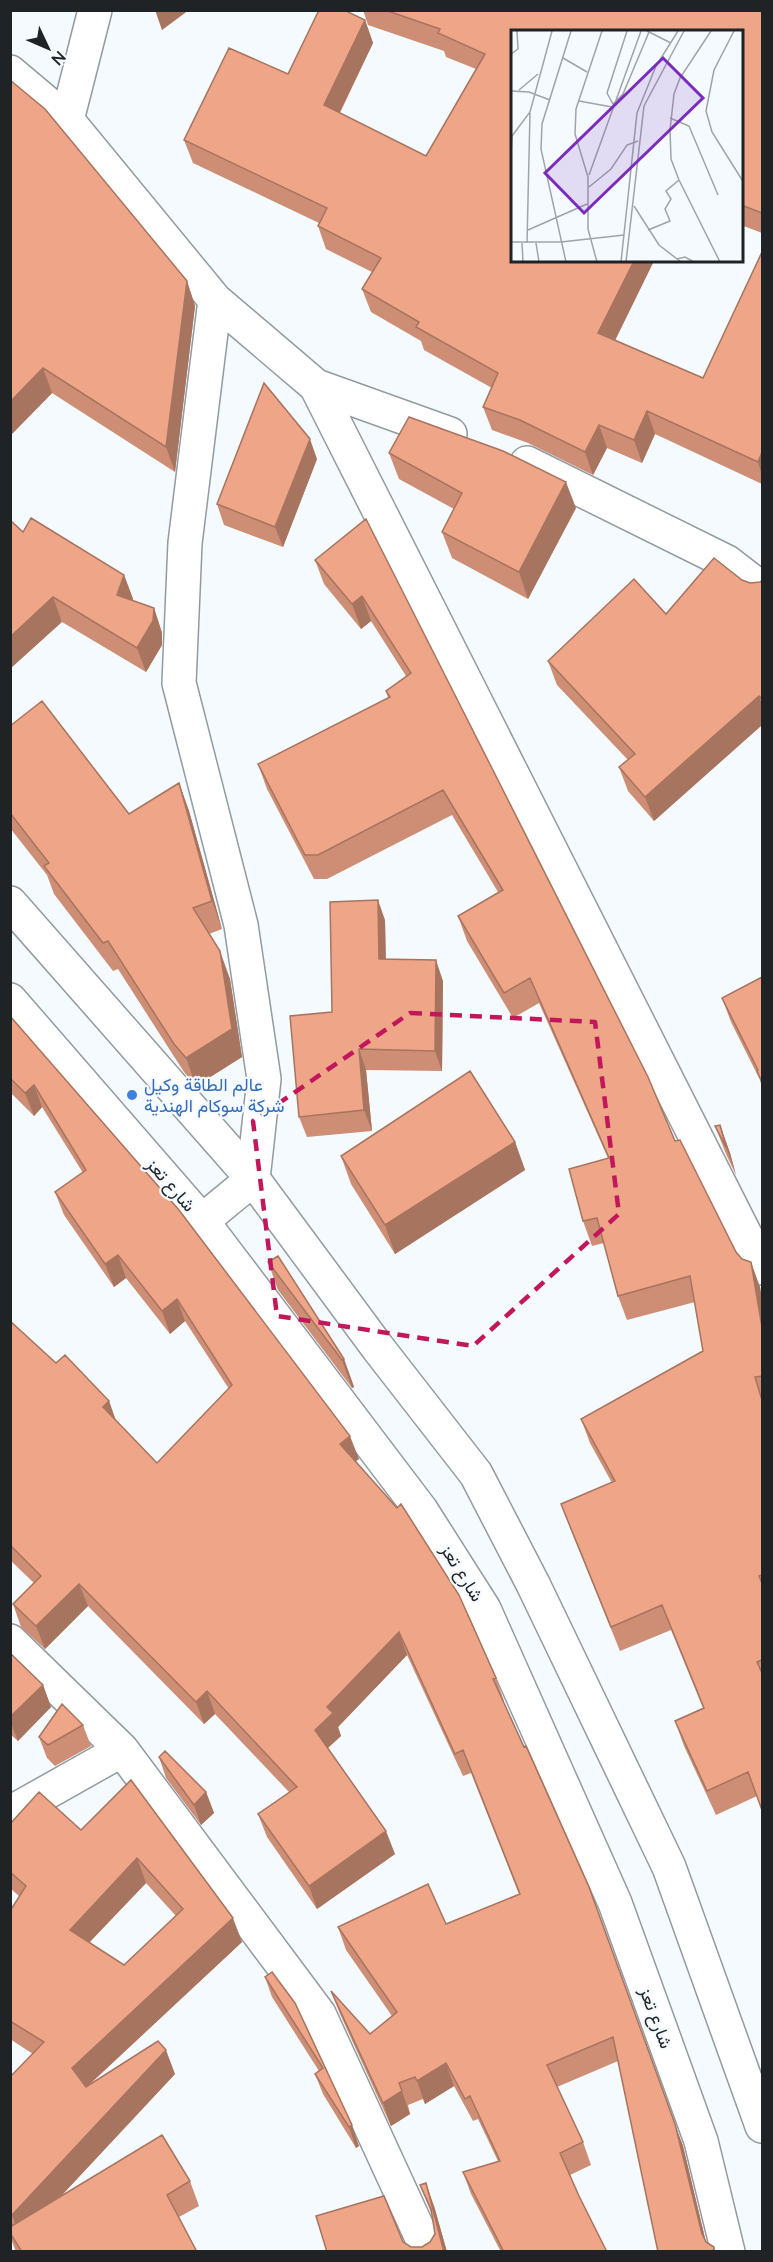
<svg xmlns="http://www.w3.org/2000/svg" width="773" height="2262" font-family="Lato,Vazirmatn,sans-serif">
	<rect width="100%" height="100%" fill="#f4fafe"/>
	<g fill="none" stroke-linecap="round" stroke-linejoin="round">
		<defs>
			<path id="street" d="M10 72 67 120 215 300 316 386 450 434
				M67 120 95 10
				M316 386 762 1268
				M527 463 727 562 762 589
				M202 1221 253 1179 264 1079 241 925 179 683 185 543 215 300
				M10 1641 122 1750 319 2014 421 2236 425 2252
				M10 1813 122 1750"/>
			<path id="primary" d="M10 903 253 1179 378 1348 476 1474 533 1584 669 1867 762 2126
				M10 1000 202 1221 421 1510 484 1609 615 1903 701 2141 728 2252"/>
		</defs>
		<use href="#street" stroke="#929ba1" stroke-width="36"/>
		<use href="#primary" stroke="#929ba1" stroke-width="36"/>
		<use href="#street" stroke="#fff" stroke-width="33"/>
		<use href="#primary" stroke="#fff" stroke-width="33"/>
	</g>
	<path fill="#cd8e75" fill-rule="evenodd" d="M363 10H762V233L741 225V32H512L615 340 703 378 762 252V484L655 434 642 463 607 448 593 475 528 443 492 430 483 407 492 388 424 350 421 341 371 312 362 289 372 272 326 249 318 226 319 223 193 163 184 140 288 74 365 20 373 43 340 113 426 156 476 69 446 57 444 51 368 25Z
		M10 80 187 281 195 306 175 472 52 393 10 436Z
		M389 453 576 508 528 599 452 558 442 532 454 509 399 479Z
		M317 459 283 547 224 525 217 504Z
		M366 519 675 1141 736 1252 760 1287 762 1300V1812L757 1796 716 1815 684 1746 675 1721 703 1708 671 1630 620 1651 570 1528 561 1504 612 1483 590 1443 581 1419 703 1351 695 1302 627 1320 618 1296 604 1243 592 1246 583 1221 608 1158 539 1003 513 1018 467 941 458 916 498 892 452 815 327 879H314L267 789 258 764 388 698 386 691 406 676 371 621 361 629 324 584 315 560Z
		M23 532 124 575 133 599 132 600 154 608 162 633V645L146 672 62 622Z
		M742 580 750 583 760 582 762 581V725L654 821 628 791 619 767 628 760 557 685 548 661 666 614Z
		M10 726 129 814 179 783 189 811 222 929 209 934 230 979 242 1057 196 1086 184 1072 118 969 113 971 54 894 47 875 10 828Z
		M385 920 386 959 443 981 442 1071 366 1070 372 1131 307 1137 299 1117 332 1012Z
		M762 977V1088L760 1080 731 1022 722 998Z
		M10 1016 359 1459 355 1461 496 1678 504 1701H503L683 2146 706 2242 714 2247 715 2252H658L618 2061 557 2087 583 2142 591 2165 570 2175 579 2196 607 2252H501L471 2194 463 2172 498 2161 478 2119 473 2121 454 2086 425 2104 423 2099 408 2105 410 2114 391 2126 340 2014 331 1991 370 2034 392 2016 346 1950 338 1927 446 1924 519 1894 471 1773 463 1776 407 1655 338 1727 341 1736 328 1748 395 1854 317 1909 267 1837 258 1814 289 1792 215 1714 204 1724 88 1606 45 1649 21 1627 13 1604 34 1583 10 1560V1321L56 1363 109 1401 116 1421 157 1463 229 1389 185 1321 170 1334 126 1278 114 1287 64 1215 55 1192 83 1173 42 1107 34 1116 10 1092Z
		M720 1125 730 1153 736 1175 726 1154 715 1126Z
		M515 1142 525 1170 395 1254 351 1184 341 1156Z
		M268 1262 344 1359 354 1387 352 1388 278 1290Z
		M10 1653 43 1685 51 1707 18 1741 10 1734Z
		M83 1725 91 1746 55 1766 47 1758 39 1737Z
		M159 1757 206 1792 214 1813 201 1825 166 1778Z
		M131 1780 242 1942 88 2086 175 2074 60 2197 190 2181 199 2206 179 2217 197 2252H16L10 2236V2077L33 2054 10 2039V1911L20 1897 10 1888V1824L81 1830ZM146 1883 176 1916 124 1965 89 1943Z
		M265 1977 295 2003 359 2146 356 2148 323 2094 315 2074 319 2071 272 1997Z
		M420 2185 434 2206 447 2252H327L403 2242 411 2247H422L430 2242 435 2234 432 2215Z"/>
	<path fill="#a7745f" d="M155 10H189L162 30Z
		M365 20 373 43 332 128 324 105Z
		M634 261H654L607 357 598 333Z
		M187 281 195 306 175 472 166 447Z
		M43 368 52 393 10 436V402Z
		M647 411 655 434 642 463 634 440Z
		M599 425 607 448 593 475 585 452Z
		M310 439 317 459 283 547 275 527Z
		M762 452V476L758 462Z
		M566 482 576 508 528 599 519 572Z
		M124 575 133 599 126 619 117 595Z
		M362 596 371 621 361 629 352 604Z
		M53 597 62 622 10 669V637Z
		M154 608 162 633V645L146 672 137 648Z
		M759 696 762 705V725L654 821 645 797Z
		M179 783 189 811 222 929 212 901Z
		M378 900 385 920 386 980 379 959Z
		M220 951 230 979 242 1057 196 1086 186 1058Z
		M436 960 443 981 442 1071 435 1051Z
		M359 1049 366 1070 372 1131 364 1110Z
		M34 1085 42 1107 34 1116 25 1093Z
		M720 1125 730 1153 736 1175 726 1147Z
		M515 1142 525 1170 395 1254 385 1225Z
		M118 1255 126 1278 114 1287 105 1264Z
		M751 1262 760 1287 762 1300V1327Z
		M177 1299 185 1321 170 1334 162 1311Z
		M344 1359 354 1387 352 1388 342 1360Z
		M109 1401 117 1424 103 1407Z
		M350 1436 359 1459 348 1467 340 1444Z
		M79 1584 88 1606 45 1649 36 1626Z
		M399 1632 407 1655 338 1727 341 1736 323 1752 315 1730 327 1707Z
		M43 1685 51 1707 18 1741 10 1721V1717Z
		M207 1691 215 1714 204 1724 196 1702Z
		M206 1792 214 1813 201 1825 194 1805Z
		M386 1831 395 1854 317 1909 309 1886Z
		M137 1858 146 1883 78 1954 70 1930Z
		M589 1887 683 2146 708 2251 702 2234Z
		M233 1918 242 1942 81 2092 72 2068Z
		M166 2050 175 2074 21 2239 12 2215Z
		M446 2063 454 2086 425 2104 417 2081Z
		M399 2083 410 2114 391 2126 383 2103Z
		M352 2125 359 2146 356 2148 349 2127Z
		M426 2183 434 2206 447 2252H444Z"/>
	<path fill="#eea588" stroke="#a7745f" stroke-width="1.5" fill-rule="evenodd" d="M319 10H344L365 20 324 105 426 156 485 54 438 33 440 29 385 10H762V213L741 205V32H512V261H634L598 333 703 378 762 252V452L758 462 647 411 634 440 599 425 585 452 520 420 483 407 498 373 416 327 419 322 362 289 381 258 318 226 327 208 184 140 229 48 288 74Z
		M10 80 45 109 187 281 166 447 43 368 10 402Z
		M264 383 310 439 275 527 217 504Z
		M409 417 503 451 566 482 519 572 442 532 462 493 389 453Z
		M31 518 124 575 117 595 154 608 153 621 137 648 53 597 10 637V520L23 532Z
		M366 519 648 1077 675 1141 680 1140 736 1252 742 1259 751 1262 762 1327V1376L755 1377 762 1400V1575L759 1576 762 1583V1660L757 1662 762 1673V1810L748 1772 707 1791 675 1721 704 1708 662 1605 611 1627 561 1504 615 1481 581 1419 703 1351 690 1276 618 1296 597 1218 583 1221 569 1169 609 1158 530 978 504 993 458 916 503 890 443 790 318 855H305L258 764 390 697 386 691 411 673 362 596 352 604 315 560Z
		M714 558 742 580 750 583 760 582 762 581V699L759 696 645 797 619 767 635 754 548 661 634 579 666 614Z
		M42 701 129 814 179 783 212 901 193 908 220 951 232 1029 186 1058 174 1044 108 941 103 943 44 866 49 863 10 813V726Z
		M378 900 379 959 436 960 435 1051 359 1049 364 1110 299 1117 290 1016 332 1012 330 902Z
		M762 977V1082L757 1071 758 1070 722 998Z
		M10 1016 179 1210 350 1436 340 1444 397 1508 401 1504 459 1595 496 1678 493 1679 524 1747 526 1746 589 1887 675 2124 702 2234 706 2242 714 2247V2250L706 2252H658L613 2037 547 2065 583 2142 560 2153 579 2196 607 2252H504L463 2172 500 2161 470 2096 465 2099 446 2063 417 2081 415 2077 399 2083 402 2091 383 2103 331 1991 370 2034 397 2012 338 1927 428 1884 446 1924 520 1894 463 1750 455 1754 399 1632 327 1707 333 1713 315 1730 386 1831 309 1886 258 1814 297 1787 207 1691 196 1702 79 1584 36 1626 13 1604 41 1576 10 1545V1321L56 1363 65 1355 109 1401 103 1407 157 1463 232 1385 177 1299 162 1311 118 1255 105 1264 55 1192 86 1170 34 1085 25 1093 10 1078Z
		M470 1071 515 1142 385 1225 341 1156Z
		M720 1125 726 1147 715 1126Z
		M278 1256 344 1359 342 1360 268 1262Z
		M10 1653 43 1685 10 1717Z
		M62 1704 83 1725 48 1745 39 1737Z
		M165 1751 206 1792 194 1805 159 1757Z
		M131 1780 233 1918 72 2068 86 2087 158 2041 166 2050 12 2215 10 2214V2077L44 2042 10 2021V1911L26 1886 10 1872V1824L39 1792 81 1830ZM137 1858 183 1909 124 1965 70 1930Z
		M272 1972 295 2003 352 2125 349 2127 315 2074 323 2068 265 1977Z
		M162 2135 190 2181 167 2195 197 2252H22L10 2233V2227Z
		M426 2183 444 2252H327L316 2216 384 2196 403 2242 411 2247H422L430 2242 435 2234 431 2209 420 2185Z"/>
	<path fill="none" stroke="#c2185b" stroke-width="4.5" stroke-dasharray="12 8" stroke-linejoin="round" d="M410 1013 595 1022 619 1214 473 1346 277 1316 253 1121Z"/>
	<circle fill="#3f7fe0" stroke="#f4fafe" stroke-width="2" cx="132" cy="1095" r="6"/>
	<g text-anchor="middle" stroke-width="4.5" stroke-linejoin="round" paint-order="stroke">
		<g font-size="18" fill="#366cbe" stroke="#f4fafe" text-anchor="start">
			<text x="144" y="1091">عالم الطاقة وكيل<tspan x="144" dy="21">شركة سوكام الهندية</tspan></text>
		</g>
		<g font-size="18" fill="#1f2325" stroke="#f4fafe">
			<text transform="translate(171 1185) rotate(49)" y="6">شارع تعز</text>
			<text transform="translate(462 1573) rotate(58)" y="6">شارع تعز</text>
			<text transform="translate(656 2018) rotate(70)" y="6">شارع تعز</text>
		</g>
	</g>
	<g transform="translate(511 30)">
		<rect width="232" height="232" fill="#f4fafe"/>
		<path fill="none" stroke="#9fa4a7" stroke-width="1.5" d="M116 1 96 63 102 74 112 64 138 2M136 1 160 13M200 1 169 48 163 64 159 100 160 129 168 150 209 232M223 1 203 40 195 81 201 102 233 153M0 24 7 19 6 1M52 28 76 42M8 60 27 44M0 61 18 62 39 70M68 71 101 77M159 88 178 96 207 165M0 123 1 106 19 82 41 1M78 145 130 1M78 157 100 139 116 115 127 111M123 176 148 215 170 232M17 200 76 174M137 200 159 191 154 179 160 169 155 161 168 150M0 212H50L113 205M11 213 12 232M16 213 19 83M25 213 28 232M166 229 174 227 183 232M55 232 30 119 31 94 60 1M86 232 77 199V147L64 104 65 79 91 1M110 232 126 83 145 36 167 1M115 232 133 76 173 1"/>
		<path fill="#7b2cbf" fill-opacity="0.15" stroke="#7b2cbf" stroke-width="3" d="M152 28 192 68 73 183 34 143Z"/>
		<rect width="232" height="232" fill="none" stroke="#1f2325" stroke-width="3"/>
	</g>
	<rect width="773" height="2262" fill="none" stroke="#1f2325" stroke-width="24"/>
	<g transform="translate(48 48) rotate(134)" stroke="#f4fafe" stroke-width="4.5" paint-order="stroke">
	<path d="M0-4.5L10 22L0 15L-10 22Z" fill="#1f2325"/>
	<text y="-9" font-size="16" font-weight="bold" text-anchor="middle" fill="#1f2325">N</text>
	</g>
</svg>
